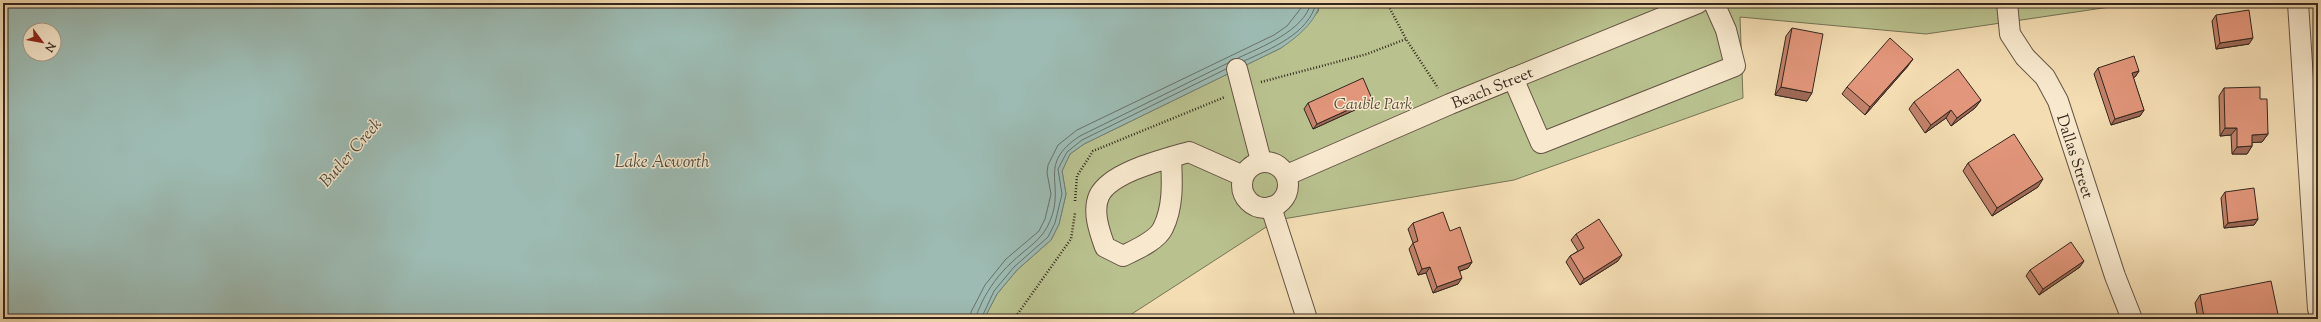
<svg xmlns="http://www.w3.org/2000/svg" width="2321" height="322" font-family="'Sorts Mill Goudy',serif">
	<rect width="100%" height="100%" fill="#f4ddb3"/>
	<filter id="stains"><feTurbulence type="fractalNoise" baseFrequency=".005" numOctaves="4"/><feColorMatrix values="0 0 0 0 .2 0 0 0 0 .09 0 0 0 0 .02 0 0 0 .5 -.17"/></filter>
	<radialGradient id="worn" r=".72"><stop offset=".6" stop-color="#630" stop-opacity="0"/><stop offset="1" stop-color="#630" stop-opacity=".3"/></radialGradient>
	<path fill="#b9c28f" stroke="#767456" d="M1320 3H2137L1926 34 1740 17 1743 98 1514 180 1277 220 1124 319H984L997 294 1017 270 1051 240 1059 224 1066 194 1062 171 1070 154 1084 144 1281 48 1318 12Z"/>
	<path fill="#9dbbb3" stroke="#738077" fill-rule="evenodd" d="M3 3H1320C1316 22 1297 37 1281 48L1084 144 1070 154 1062 171 1066 194 1059 224 1051 240 1017 270 997 294 984 319H3ZM30 30H54V54H30Z"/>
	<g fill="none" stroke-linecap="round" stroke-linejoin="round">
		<path stroke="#687168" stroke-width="1" d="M1238 58C1261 47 1304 31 1311 3
			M1244 61C1270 49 1309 34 1316 3
			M970 319 971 312 985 285 1006 259 1039 231 1045 219 1051 194 1047 173 1048 165 1058 145 1077 130 1274 35 1287 26 1305 3
			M976 319C976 313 980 308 982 302 989 288 999 274 1011 263 1025 249 1043 240 1050 221 1066 183 1036 165 1080 136L1228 63
			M981 319 994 291 1014 267 1048 237 1055 223 1062 194 1058 169 1067 152 1082 140 1226 69"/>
		<defs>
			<g id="minor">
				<path id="s1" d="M2007 3 2010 34 2025 57 2045 77 2058 101 2115 276 2132 319"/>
				<path d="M2298 3 2318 309"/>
				<path d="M1237 69 1261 161"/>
				<path d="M1513 78 1541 143 1735 66 1726 30 1714 3"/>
				<path d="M1171 157C1172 180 1174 206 1163 228 1157 241 1135 250 1123 256L1105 247C1100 233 1092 212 1099 196 1110 172 1165 159 1189 152L1243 176"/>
				<circle cx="1265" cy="185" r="23"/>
				<path id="s2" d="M1287 175 1450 104 1698 3"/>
				<path d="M1271 207 1307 319"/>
			</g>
		</defs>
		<use href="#minor" stroke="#645443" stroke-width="22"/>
		<path stroke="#34271e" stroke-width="2.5" stroke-dasharray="1 2" stroke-linecap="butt" d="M1387 3 1406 39 1438 88
			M1261 82 1367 54 1406 39
			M1075 201 1077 176 1093 151 1225 97
			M1014 319 1071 239 1075 213"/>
		<use href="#minor" stroke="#f8e9ce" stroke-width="20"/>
	</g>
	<path fill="#c2816a" stroke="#34271e" d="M2216 15 2249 44 2216 49 2212 21Z
		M1792 28 1807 101 1775 95 1786 36Z
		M1908 66 1865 115 1842 94 1847 87Z
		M2098 68 2139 71 2135 77H2133L2144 110 2140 116 2111 125 2094 74Z
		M2224 88 2260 99 2268 134 2262 142H2252V146L2247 154H2232L2231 135 2220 136 2219 96Z
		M1372 99 1368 104 1313 129 1304 109 1308 103Z
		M1981 100 1975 108 1951 126 1946 118 1925 133 1909 109 1914 102Z
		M1968 163 2038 187 1992 216 1963 171Z
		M2225 192 2258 219 2254 225 2224 228 2221 198Z
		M1413 223 1450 231 1472 262 1468 268 1460 271 1458 284 1433 293 1426 273 1418 275 1409 249 1413 243 1408 229Z
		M1576 234 1618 261 1580 285 1566 262 1570 256 1578 251 1571 240Z
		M2080 267 2039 295 2026 276 2030 270Z
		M2200 295 2279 319H2198L2195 303Z"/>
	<path fill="#9e6956" stroke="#34271e" d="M2253 38 2249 44 2216 49 2220 43Z
		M1913 59 1908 66 1865 115 1870 107Z
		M2139 71 2135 77 2128 79 2132 73Z
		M1781 87 1812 93 1807 101 1775 95Z
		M1372 99 1368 104 1313 129 1317 124Z
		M1981 100 1975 108 1951 126 1957 118Z
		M1951 110 1946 118 1925 133 1931 125Z
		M2144 110 2140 116 2111 125 2115 119Z
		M2225 128H2237L2231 135 2220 136Z
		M2268 134 2262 142 2246 143 2252 135Z
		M2252 146 2247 154H2232L2237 147Z
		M2043 179 2038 187 1992 216 1997 208Z
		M2258 219 2254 225 2224 228 2228 223Z
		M1622 255 1618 261 1580 285 1584 279Z
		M2084 261 2080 267 2039 295 2043 289Z
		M1472 262 1468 268 1454 273 1458 267Z
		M1430 267 1426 273 1418 275 1422 269Z
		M1462 278 1458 284 1433 293 1437 287Z
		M2217 315 2213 319H2203L2204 317Z"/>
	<path fill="#e2967b" stroke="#34271e" d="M2249 10 2253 38 2220 43 2216 15Z
		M1792 28 1823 34 1812 93 1781 87Z
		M1890 38 1913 59 1870 107 1847 87Z
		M2134 56 2139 71 2132 73 2144 110 2115 119 2098 68Z
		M1958 69 1981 100 1957 118 1951 110 1931 125 1914 102Z
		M1363 78 1372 99 1317 124 1308 103Z
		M2260 87V99H2267L2268 134 2252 135V146L2237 147V128H2225L2224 88Z
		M2014 134 2043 179 1997 208 1968 163Z
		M2254 188 2258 219 2228 223 2225 192Z
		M1443 212 1450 231 1460 227 1472 262 1458 267 1462 278 1437 287 1430 267 1422 269 1413 243 1418 241 1413 223Z
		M1599 219 1622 255 1584 279 1570 256 1584 248 1576 234Z
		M2071 242 2084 261 2043 289 2030 270Z
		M2271 281 2279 319H2217V315L2204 317 2200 295Z
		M2104 316 2105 319H2096Z"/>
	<g text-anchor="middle" stroke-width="3" stroke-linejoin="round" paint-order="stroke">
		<g font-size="16" fill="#34271e" stroke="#f8e9ce">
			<text dy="6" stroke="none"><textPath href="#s2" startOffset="223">Beach Street</textPath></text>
			<text dy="6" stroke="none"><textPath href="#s1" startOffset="172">Dallas Street</textPath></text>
		</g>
		<g font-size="16" font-style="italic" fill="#554e3a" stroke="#f8e9ce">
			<text x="1373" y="109">Cauble Park</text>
		</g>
		<g font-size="17" font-style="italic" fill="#4e4c43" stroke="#f8e9ce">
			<text transform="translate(350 152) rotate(-49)" y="6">Butler Creek</text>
			<text x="662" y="167">Lake Acworth</text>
		</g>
	</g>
	<rect width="2321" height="322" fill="none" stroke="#f4ddb3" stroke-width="16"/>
	<rect x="4" y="4" width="2313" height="314" fill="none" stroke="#34271e" stroke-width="2"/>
	<rect x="8" y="8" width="2305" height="306" fill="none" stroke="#34271e"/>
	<g transform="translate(42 42) rotate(122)"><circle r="19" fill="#f8e9ce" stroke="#aa9b88"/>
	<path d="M0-3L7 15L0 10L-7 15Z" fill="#8f2418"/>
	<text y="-6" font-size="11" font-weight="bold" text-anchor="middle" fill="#34271e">N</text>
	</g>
	<rect width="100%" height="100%" filter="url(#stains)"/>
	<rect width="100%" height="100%" fill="url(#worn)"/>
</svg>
